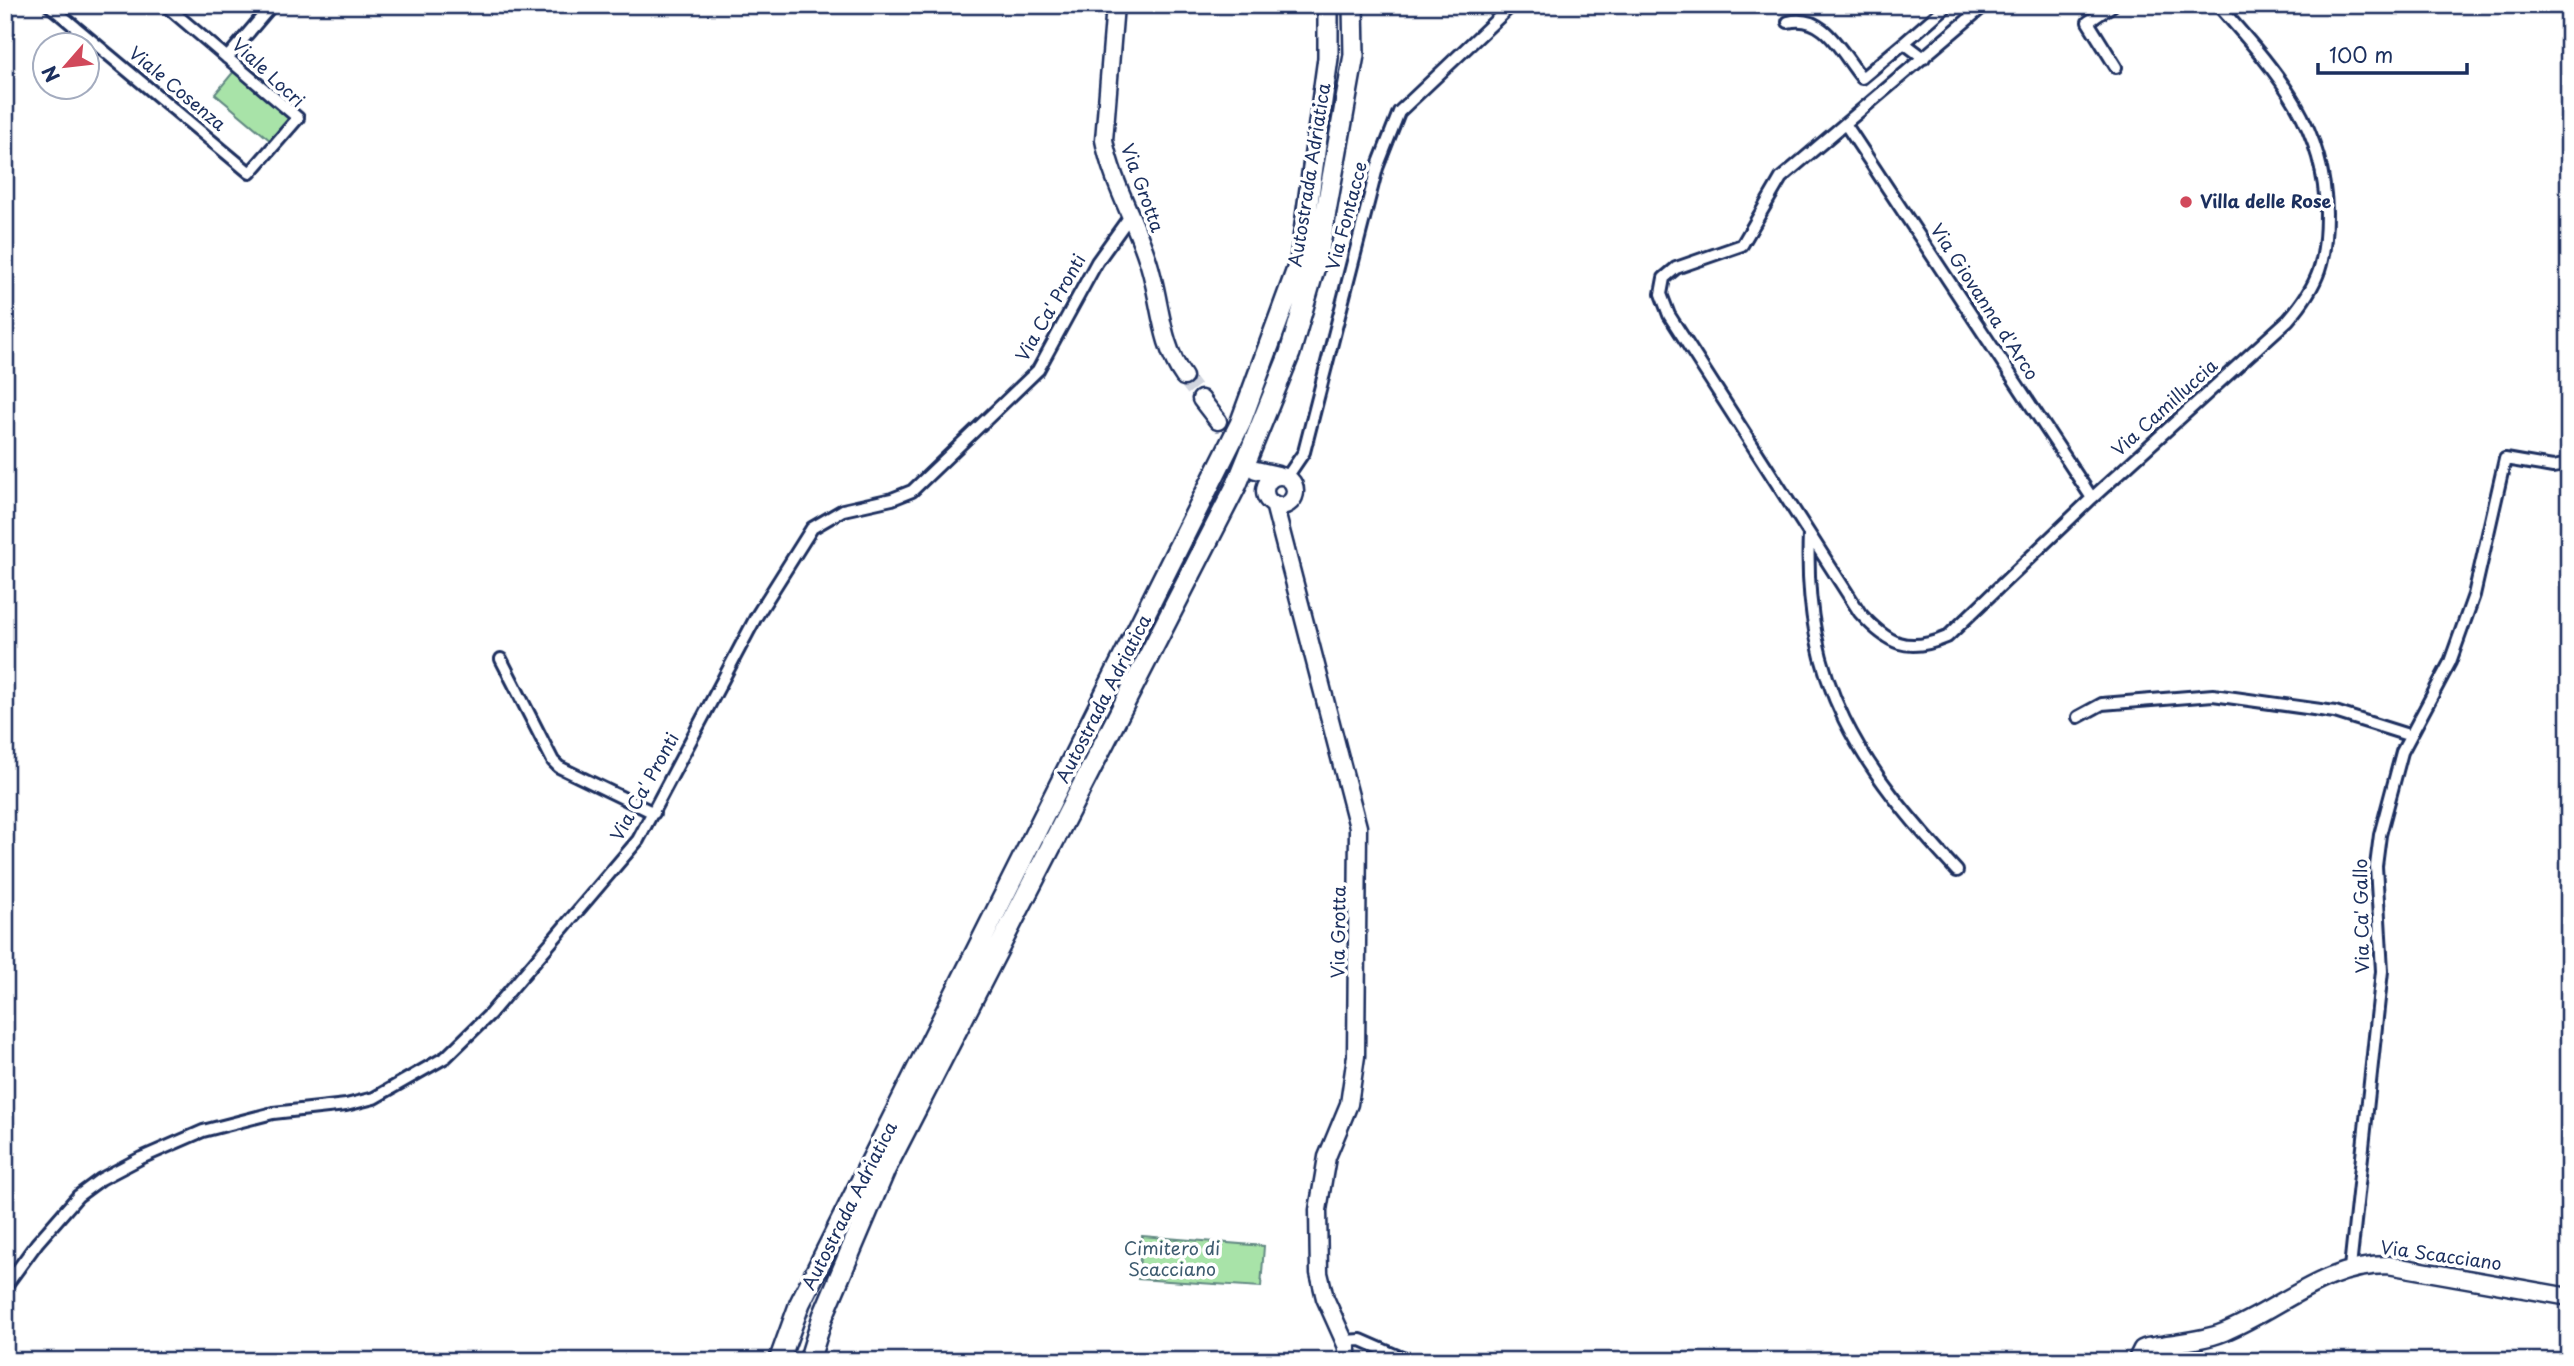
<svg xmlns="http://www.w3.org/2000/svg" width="2574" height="1366" font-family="'Playpen Sans',sans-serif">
	<rect width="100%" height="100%" fill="#fff"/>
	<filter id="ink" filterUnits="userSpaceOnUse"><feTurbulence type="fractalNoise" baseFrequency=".0143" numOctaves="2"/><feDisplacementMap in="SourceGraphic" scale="14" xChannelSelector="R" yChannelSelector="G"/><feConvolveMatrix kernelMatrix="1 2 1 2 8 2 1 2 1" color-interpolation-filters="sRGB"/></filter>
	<g filter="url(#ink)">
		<path fill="#a8e3a8" stroke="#628983" stroke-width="2" d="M235 70 291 117 271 141 215 94Z
			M1142 1236 1264 1246 1261 1287 1138 1279Z"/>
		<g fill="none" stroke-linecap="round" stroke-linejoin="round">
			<path stroke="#d1d5df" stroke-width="16" stroke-dasharray="16 8" stroke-linecap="butt" d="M1184 377 1201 399"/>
			<defs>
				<path id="street" d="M49 5 250 173 298 118 165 5
					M1985 5 1781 178 1742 245 1676 268 1664 278 1661 294 1669 315 1860 613C1888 644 1907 654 1947 637L2092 498 2288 320C2320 283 2326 261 2326 213 2325 123 2274 69 2218 5
					M2113 5 2088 22 2116 67
					M1788 22C1825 13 1841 53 1862 78L1904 43 1924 58
					M1904 43 1948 5
					M227 58 272 5
					M1846 125 2092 498
					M1287 477 1304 452 1377 168 1399 112 1512 5
					M1809 534C1803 684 1859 765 1957 871
					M501 659 553 761 559 767 654 813
					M2078 717 2102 704 2213 695 2335 712 2408 735
					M2350 1268 2382 971 2376 866 2380 835 2402 752 2450 662 2474 595 2505 459 2553 467 2569 464
					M5 1287 37 1243 78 1196 101 1179 141 1158 203 1131 273 1113 346 1105 374 1098 446 1057 490 1014 638 840 756 617 812 528 843 510 892 499 912 491 1038 370 1097 262 1130 216
					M1344 1341 1361 1340 1409 1361"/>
				<path id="secondary" d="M1115 5 1104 140C1112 182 1134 218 1147 258 1161 298 1159 342 1184 377
					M1201 399 1218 421
					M1256 470 1278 475
					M1265 491a15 15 0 1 1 30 0a15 15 0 1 1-30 0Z
					M1274 504 1358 827 1356 1056 1349 1104 1327 1157 1318 1210 1319 1273 1325 1298 1347 1347V1361
					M2154 1346C2177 1342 2202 1341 2224 1332 2282 1308 2323 1265 2388 1265L2569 1297
					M2136 1361 2142 1349C2155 1343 2166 1347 2170 1361"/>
				<path id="highway" d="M779 1361 800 1303 1240 424 1300 261 1328 58V5
					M809 1361 823 1316 885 1170 1237 484 1290 353 1318 256 1354 55 1353 5"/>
			</defs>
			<use href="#street" stroke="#1b2f5e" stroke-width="16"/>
			<use href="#secondary" stroke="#1b2f5e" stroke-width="21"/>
			<use href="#highway" stroke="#1b2f5e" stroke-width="24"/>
			<use href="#street" stroke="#fff" stroke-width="10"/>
			<use href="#secondary" stroke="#fff" stroke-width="16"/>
			<use href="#highway" stroke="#fff" stroke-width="19"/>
		</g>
	</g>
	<circle fill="#d1495b" stroke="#fff" stroke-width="2.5" cx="2186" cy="202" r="7"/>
	<g text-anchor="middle" stroke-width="7" stroke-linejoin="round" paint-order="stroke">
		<g font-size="18" fill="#1b2f5e" stroke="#fff">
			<text transform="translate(268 73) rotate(43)" y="6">Viale Locri</text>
			<text transform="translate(177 89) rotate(40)" y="6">Viale Cosenza</text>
			<text transform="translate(1310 175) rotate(-81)" y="6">Autostrada Adriatica</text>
			<text transform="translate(1142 188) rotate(70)" y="6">Via Grotta</text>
			<text transform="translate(1347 216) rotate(-75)" y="6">Via Fontacce</text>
			<text transform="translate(1984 302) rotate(57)" y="6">Via Giovanna d'Arco</text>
			<text transform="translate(1051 308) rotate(-60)" y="6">Via Ca' Pronti</text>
			<text transform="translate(2165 408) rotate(-42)" y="6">Via Camilluccia</text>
			<text transform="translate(1104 699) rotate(-63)" y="6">Autostrada Adriatica</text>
			<text transform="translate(645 787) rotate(-61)" y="6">Via Ca' Pronti</text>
			<text transform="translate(2362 916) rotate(-91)" y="6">Via Ca' Gallo</text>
			<text transform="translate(1339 932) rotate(-89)" y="6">Via Grotta</text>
			<text transform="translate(850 1206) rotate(-63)" y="6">Autostrada Adriatica</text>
			<text transform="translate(2441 1256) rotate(8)" y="6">Via Scacciano</text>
		</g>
		<g font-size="18" font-weight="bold" fill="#1b2f5e" stroke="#fff" text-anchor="start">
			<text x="2200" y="208">Villa delle Rose</text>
		</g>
		<g font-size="18" fill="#3e5c70" stroke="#fff">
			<text x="1172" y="1255">Cimitero di<tspan x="1172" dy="21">Scacciano</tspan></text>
		</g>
	</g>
	<rect width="2574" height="1366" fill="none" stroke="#fff" stroke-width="28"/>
	<rect x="14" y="14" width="2546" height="1338" fill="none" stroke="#1b2f5e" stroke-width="2.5" filter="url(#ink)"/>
	<g transform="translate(66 66) rotate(242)"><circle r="33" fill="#ffffff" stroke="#a4acbf" stroke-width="2"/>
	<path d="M0-5L12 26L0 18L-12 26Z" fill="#d1495b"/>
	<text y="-10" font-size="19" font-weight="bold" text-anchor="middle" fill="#1b2f5e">N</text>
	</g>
	<path d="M2318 63v10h149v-10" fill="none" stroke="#1b2f5e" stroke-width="3.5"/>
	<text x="2329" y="63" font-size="21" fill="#1b2f5e" stroke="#ffffff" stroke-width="5" paint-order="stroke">100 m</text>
</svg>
